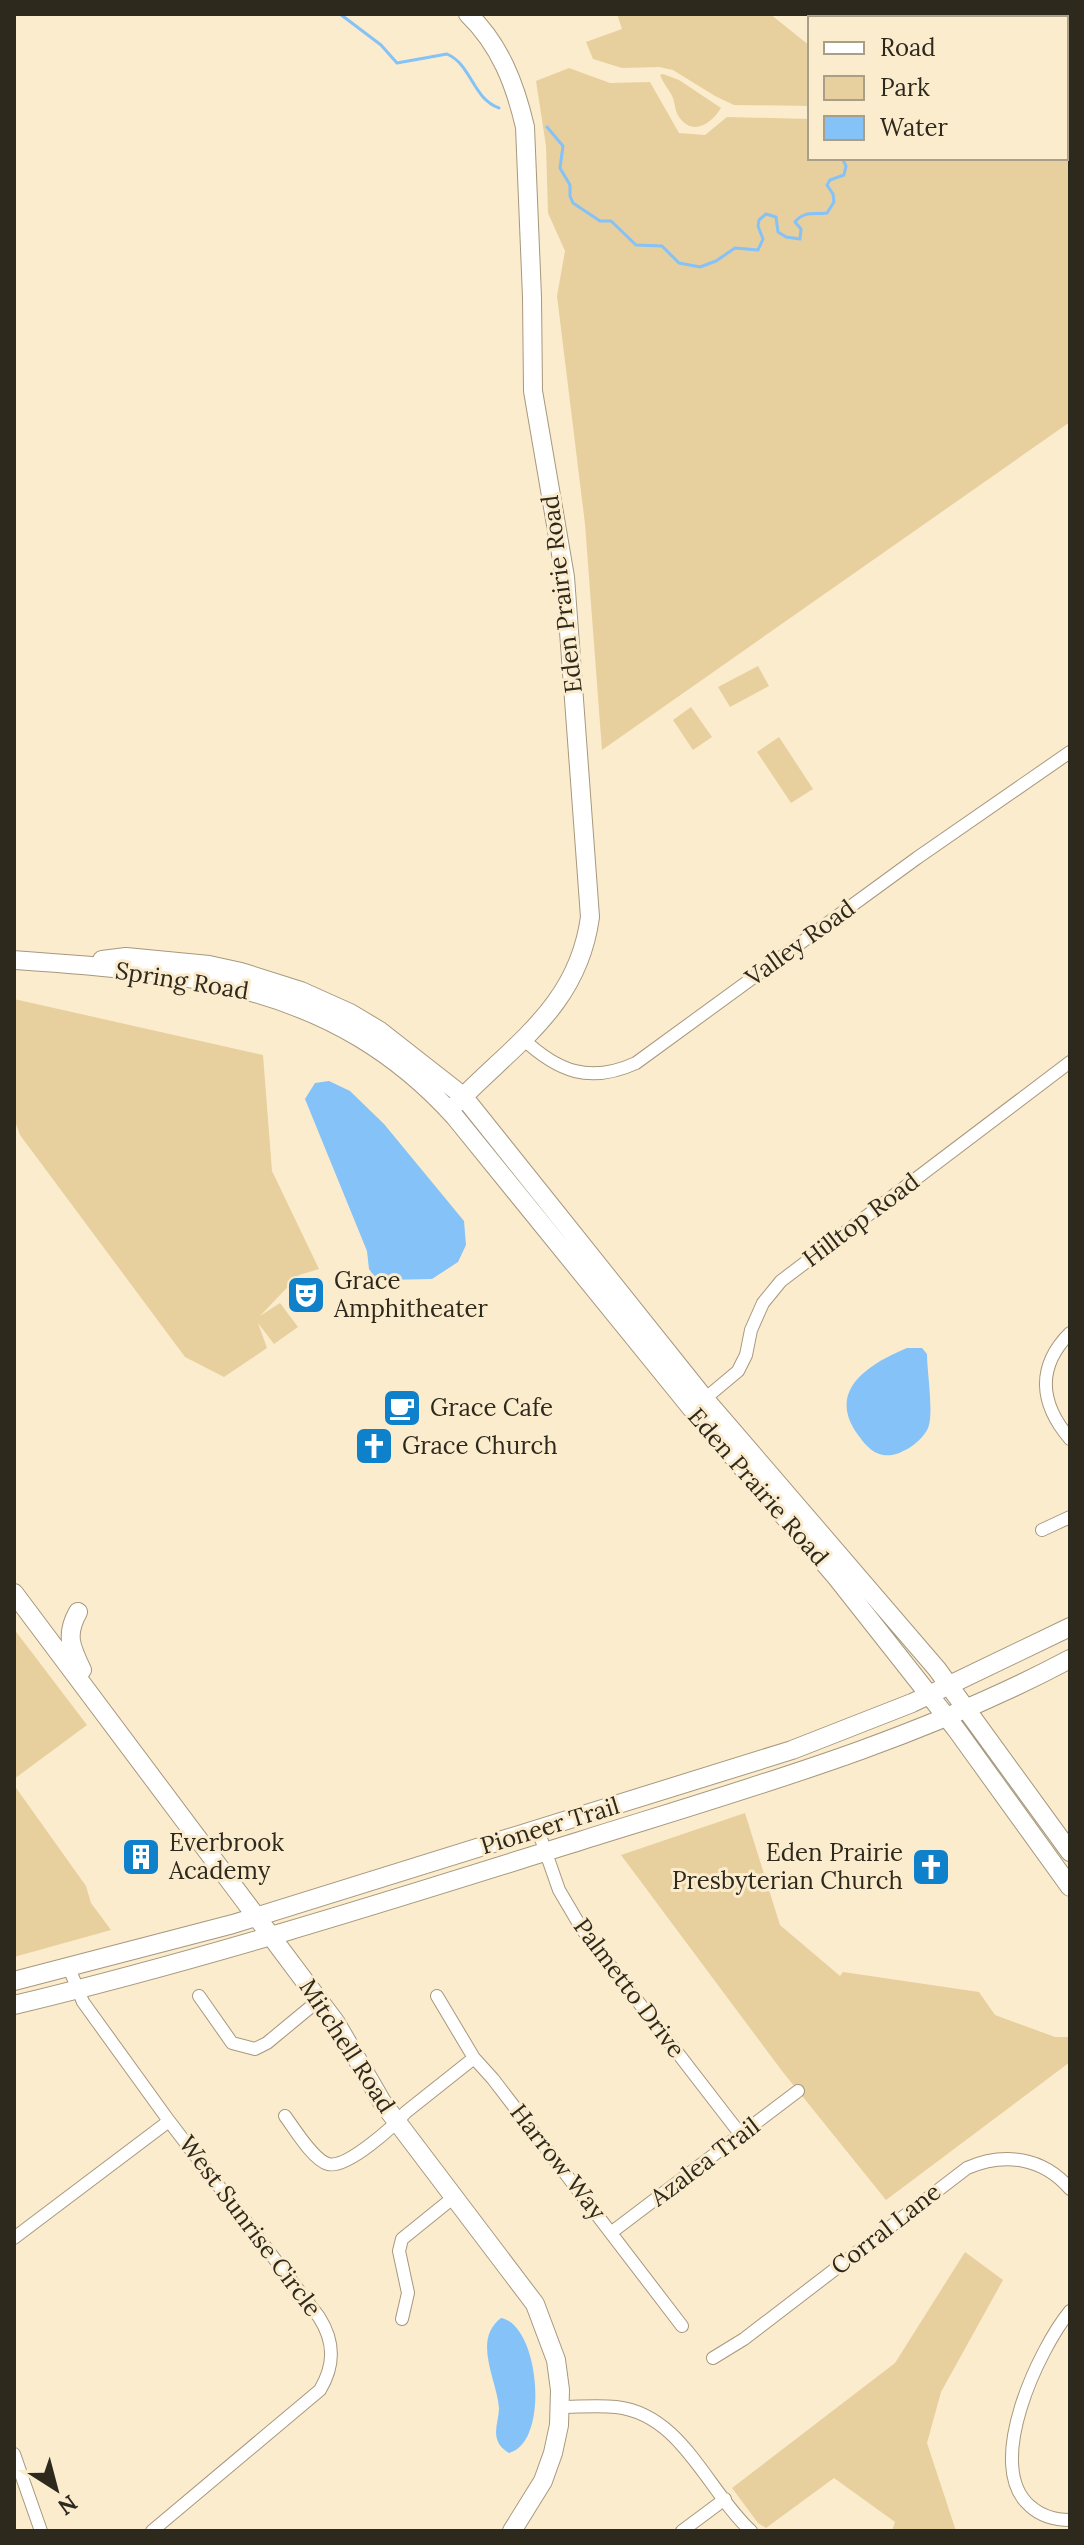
<svg xmlns="http://www.w3.org/2000/svg" width="1084" height="2545" font-family="Lora,serif">
	<rect width="100%" height="100%" fill="#fbecce"/>
	<path fill="#e8cf9e" d="M617 14H770L810 46V106L734 105 715 96 673 70 659 67 622 68 593 59 586 42 622 29Z
		M893 14H1070V422L602 750 585 524 557 296 565 251 548 213 546 146 536 81 569 68 610 83 650 82 679 133 705 135 727 117 810 119V158H1066V18H889Z
		M663 74 679 80 721 108C712 123 693 137 679 117 675 111 675 104 673 98 669 89 663 83 660 75Z
		M758 666 769 686 730 707 718 687Z
		M691 707 712 737 693 750 673 720Z
		M779 737 813 789 791 803 757 752Z
		M14 999 263 1055 272 1171 319 1269 299 1275 260 1316 280 1303 298 1327 274 1344 258 1323 267 1348 224 1377 185 1357 20 1135 14 1119Z
		M14 1629 87 1725 14 1779Z
		M14 1785 86 1886 91 1903 111 1930 14 1957Z
		M745 1813 780 1925 840 1976 843 1972 979 1992 995 2015 1055 2037H1070V2062L886 2200 782 2071 621 1855Z
		M965 2252 1003 2280 941 2392 927 2443 956 2531H892L895 2522 834 2478 766 2528 758 2523 732 2488 895 2363Z"/>
	<path fill="#84c2f7" d="M329 1081 350 1091 384 1124 464 1221 466 1245 458 1262 432 1279 383 1280 374 1276 369 1269 367 1251 305 1099 315 1083Z
		M907 1348H922L927 1354C927 1372 934 1414 928 1428 922 1442 899 1458 883 1455 871 1453 863 1442 856 1432 827 1389 871 1363 907 1348Z
		M501 2318C540 2325 550 2443 509 2453 504 2450 499 2446 497 2439 494 2430 499 2418 499 2408 497 2380 472 2340 501 2318Z"/>
	<g fill="none" stroke-linecap="round" stroke-linejoin="round">
		<path stroke="#84c2f7" stroke-width="3" d="M226 14H234
			M340 14 381 45 397 63 447 54C472 65 472 98 499 108
			M1066 104 1070 105
			M547 127 563 146 560 168 570 185V196L573 203 600 221H611L636 245 662 246 679 263 700 267 716 261 735 248 758 250 763 239 758 226 759 220 766 214 776 217 778 232 786 237 800 239 801 229 795 222C804 210 816 215 827 213L834 202 833 194 827 185 830 180 844 175 846 166 842 158"/>
		<defs>
			<path id="street" d="M522 1038C558 1072 590 1084 636 1063L917 858 1070 752
				M1070 1333C1036 1367 1040 1404 1070 1439
				M701 1402 738 1371 746 1355 751 1330 763 1303 781 1281 1070 1062
				M1042 1530 1070 1517
				M538 1830 559 1890 582 1929 741 2135
				M69 1968 83 2002 169 2121 319 2317C335 2342 335 2365 320 2390L152 2531
				M199 1996 232 2043 255 2049 267 2043 319 2000
				M437 1996 474 2058 493 2079 682 2326
				M285 2116C294 2128 313 2160 328 2164 347 2169 394 2126 406 2112L474 2058
				M612 2232 798 2091
				M14 2238 169 2121
				M1070 2311C1039 2349 983 2466 1030 2506 1041 2516 1055 2520 1070 2520
				M402 2319 408 2293 399 2251 402 2239 454 2197
				M713 2358 744 2339 967 2168C1004 2152 1043 2157 1070 2189
				M560 2407C578 2407 598 2405 616 2407 682 2414 708 2492 751 2531
				M14 2454 41 2531
				M682 2531 725 2499"/>
			<path id="secondary" d="M14 960C185 972 333 982 455 1117L692 1409 837 1578 956 1729 1070 1887
				M102 960 126 957 209 965 241 972 301 991 350 1013 380 1031 463 1096 705 1399 937 1669 1070 1852
				M457 1103C515 1043 578 1006 590 917L565 577 533 391 532 297 525 127C515 84 500 45 468 14
				M14 1593 336 2023 382 2102 535 2304 556 2360 560 2390 559 2425 553 2453 543 2481 512 2531
				M78 1612C65 1635 71 1647 82 1670
				M14 1981 233 1924 792 1750 912 1703 1070 1627
				M14 2005C206 1959 395 1899 583 1840 749 1788 916 1741 1070 1659"/>
		</defs>
		<use href="#street" stroke="#a7987d" stroke-width="14"/>
		<use href="#secondary" stroke="#a7987d" stroke-width="20"/>
		<use href="#street" stroke="#fff" stroke-width="12"/>
		<use href="#secondary" stroke="#fff" stroke-width="18"/>
	</g>
	<defs>
		<symbol id="theatre-square" viewBox="-11 -11 22 22"><rect x="-9" y="-9" width="18" height="18" rx="4" fill="#0f81ca" stroke="#fbecce"/><path d="M-5-5.5Q0-4 5-5.5V0Q5 5 0 6Q-5 5-5 0ZM-3.3-2.5H-1v1.5H-3.3ZM1-2.5H3.3v1.5H1ZM-2.8 1Q0 5.5 2.8 1Z" fill="#fff"/></symbol>
		<symbol id="cafe-square" viewBox="-11 -11 22 22"><rect x="-9" y="-9" width="18" height="18" rx="4" fill="#0f81ca" stroke="#fbecce"/><path d="M-5.5-4.5H6V0H3Q3 3.5 0 3.5H-2.5Q-5.5 3.5-5.5 0ZM3-3.2v2h1.7v-2ZM-6 4.5H4V6H-6Z" fill="#fff"/></symbol>
		<symbol id="church-square" viewBox="-11 -11 22 22"><rect x="-9" y="-9" width="18" height="18" rx="4" fill="#0f81ca" stroke="#fbecce"/><path d="M-1.2-6h2.4v3.5h3.3v2.4h-3.3V6h-2.4V-.1h-3.3v-2.4h3.3Z" fill="#fff"/></symbol>
		<symbol id="building-square" viewBox="-11 -11 22 22"><rect x="-9" y="-9" width="18" height="18" rx="4" fill="#0f81ca" stroke="#fbecce"/><path d="M-4-6H4V6H1V3H-1V6H-4ZM-2.5-4.3h1.7v1.8h-1.7ZM.8-4.3h1.7v1.8H.8ZM-2.5-1h1.7V.8h-1.7ZM.8-1h1.7V.8H.8Z" fill="#fff"/></symbol>
	</defs>
	<g fill-rule="evenodd">
		<use href="#theatre-square" x="284" y="1273" width="44" height="44"/>
		<use href="#cafe-square" x="380" y="1386" width="44" height="44"/>
		<use href="#church-square" x="352" y="1424" width="44" height="44"/>
		<use href="#building-square" x="119" y="1835" width="44" height="44"/>
		<use href="#church-square" x="909" y="1845" width="44" height="44"/>
	</g>
	<g text-anchor="middle" stroke-width="6" stroke-linejoin="round" paint-order="stroke">
		<g font-size="24" fill="#2e291d" stroke="#fbecce">
			<text transform="translate(562 594) rotate(-97)" y="8">Eden Prairie Road</text>
			<text transform="translate(800 943) rotate(-36)" y="8">Valley Road</text>
			<text transform="translate(182 981) rotate(9)" y="8">Spring Road</text>
			<text transform="translate(861 1220) rotate(-37)" y="8">Hilltop Road</text>
			<text transform="translate(758 1487) rotate(49)" y="8">Eden Prairie Road</text>
			<text transform="translate(550 1826) rotate(-17)" y="8">Pioneer Trail</text>
			<text transform="translate(629 1988) rotate(53)" y="8">Palmetto Drive</text>
			<text transform="translate(347 2046) rotate(57)" y="8">Mitchell Road</text>
			<text transform="translate(558 2162) rotate(52)" y="8">Harrow Way</text>
			<text transform="translate(705 2162) rotate(-37)" y="8">Azalea Trail</text>
			<text transform="translate(250 2226) rotate(53)" y="8">West Sunrise Circle</text>
			<text transform="translate(886 2229) rotate(-38)" y="8">Corral Lane</text>
		</g>
		<g font-size="24" fill="#2e291d" stroke="#fbecce" text-anchor="start">
			<text x="334" y="1289">Grace<tspan x="334" dy="28">Amphitheater</tspan></text>
			<text x="430" y="1416">Grace Cafe</text>
			<text x="402" y="1454">Grace Church</text>
			<text x="169" y="1851">Everbrook<tspan x="169" dy="28">Academy</tspan></text>
			<text x="903" y="1861" text-anchor="end">Eden Prairie<tspan x="903" dy="28">Presbyterian Church</tspan></text>
		</g>
	</g>
	<rect width="1084" height="2545" fill="none" stroke="#2e291d" stroke-width="32"/>
	<rect x="808" y="16" width="260" height="144" fill="#fbecce" stroke="#a99e87" stroke-width="2"/>
	<rect x="824" y="42" width="40" height="12" fill="#ffffff" stroke="#a99e87" stroke-width="2"/>
	<text x="880" y="56" font-size="24" fill="#2e291d">Road</text>
	<rect x="824" y="76" width="40" height="24" fill="#e8cf9e" stroke="#a99e87" stroke-width="2"/>
	<text x="880" y="96" font-size="24" fill="#2e291d">Park</text>
	<rect x="824" y="116" width="40" height="24" fill="#84c2f7" stroke="#a99e87" stroke-width="2"/>
	<text x="880" y="136" font-size="24" fill="#2e291d">Water</text>
	<g transform="translate(56 2489) rotate(144)" stroke="#fbecce" stroke-width="6" paint-order="stroke">
	<path d="M0-6L14 30L0 20L-14 30Z" fill="#2e291d"/>
	<text y="-12" font-size="22" font-weight="bold" text-anchor="middle" fill="#2e291d">N</text>
	</g>
</svg>
